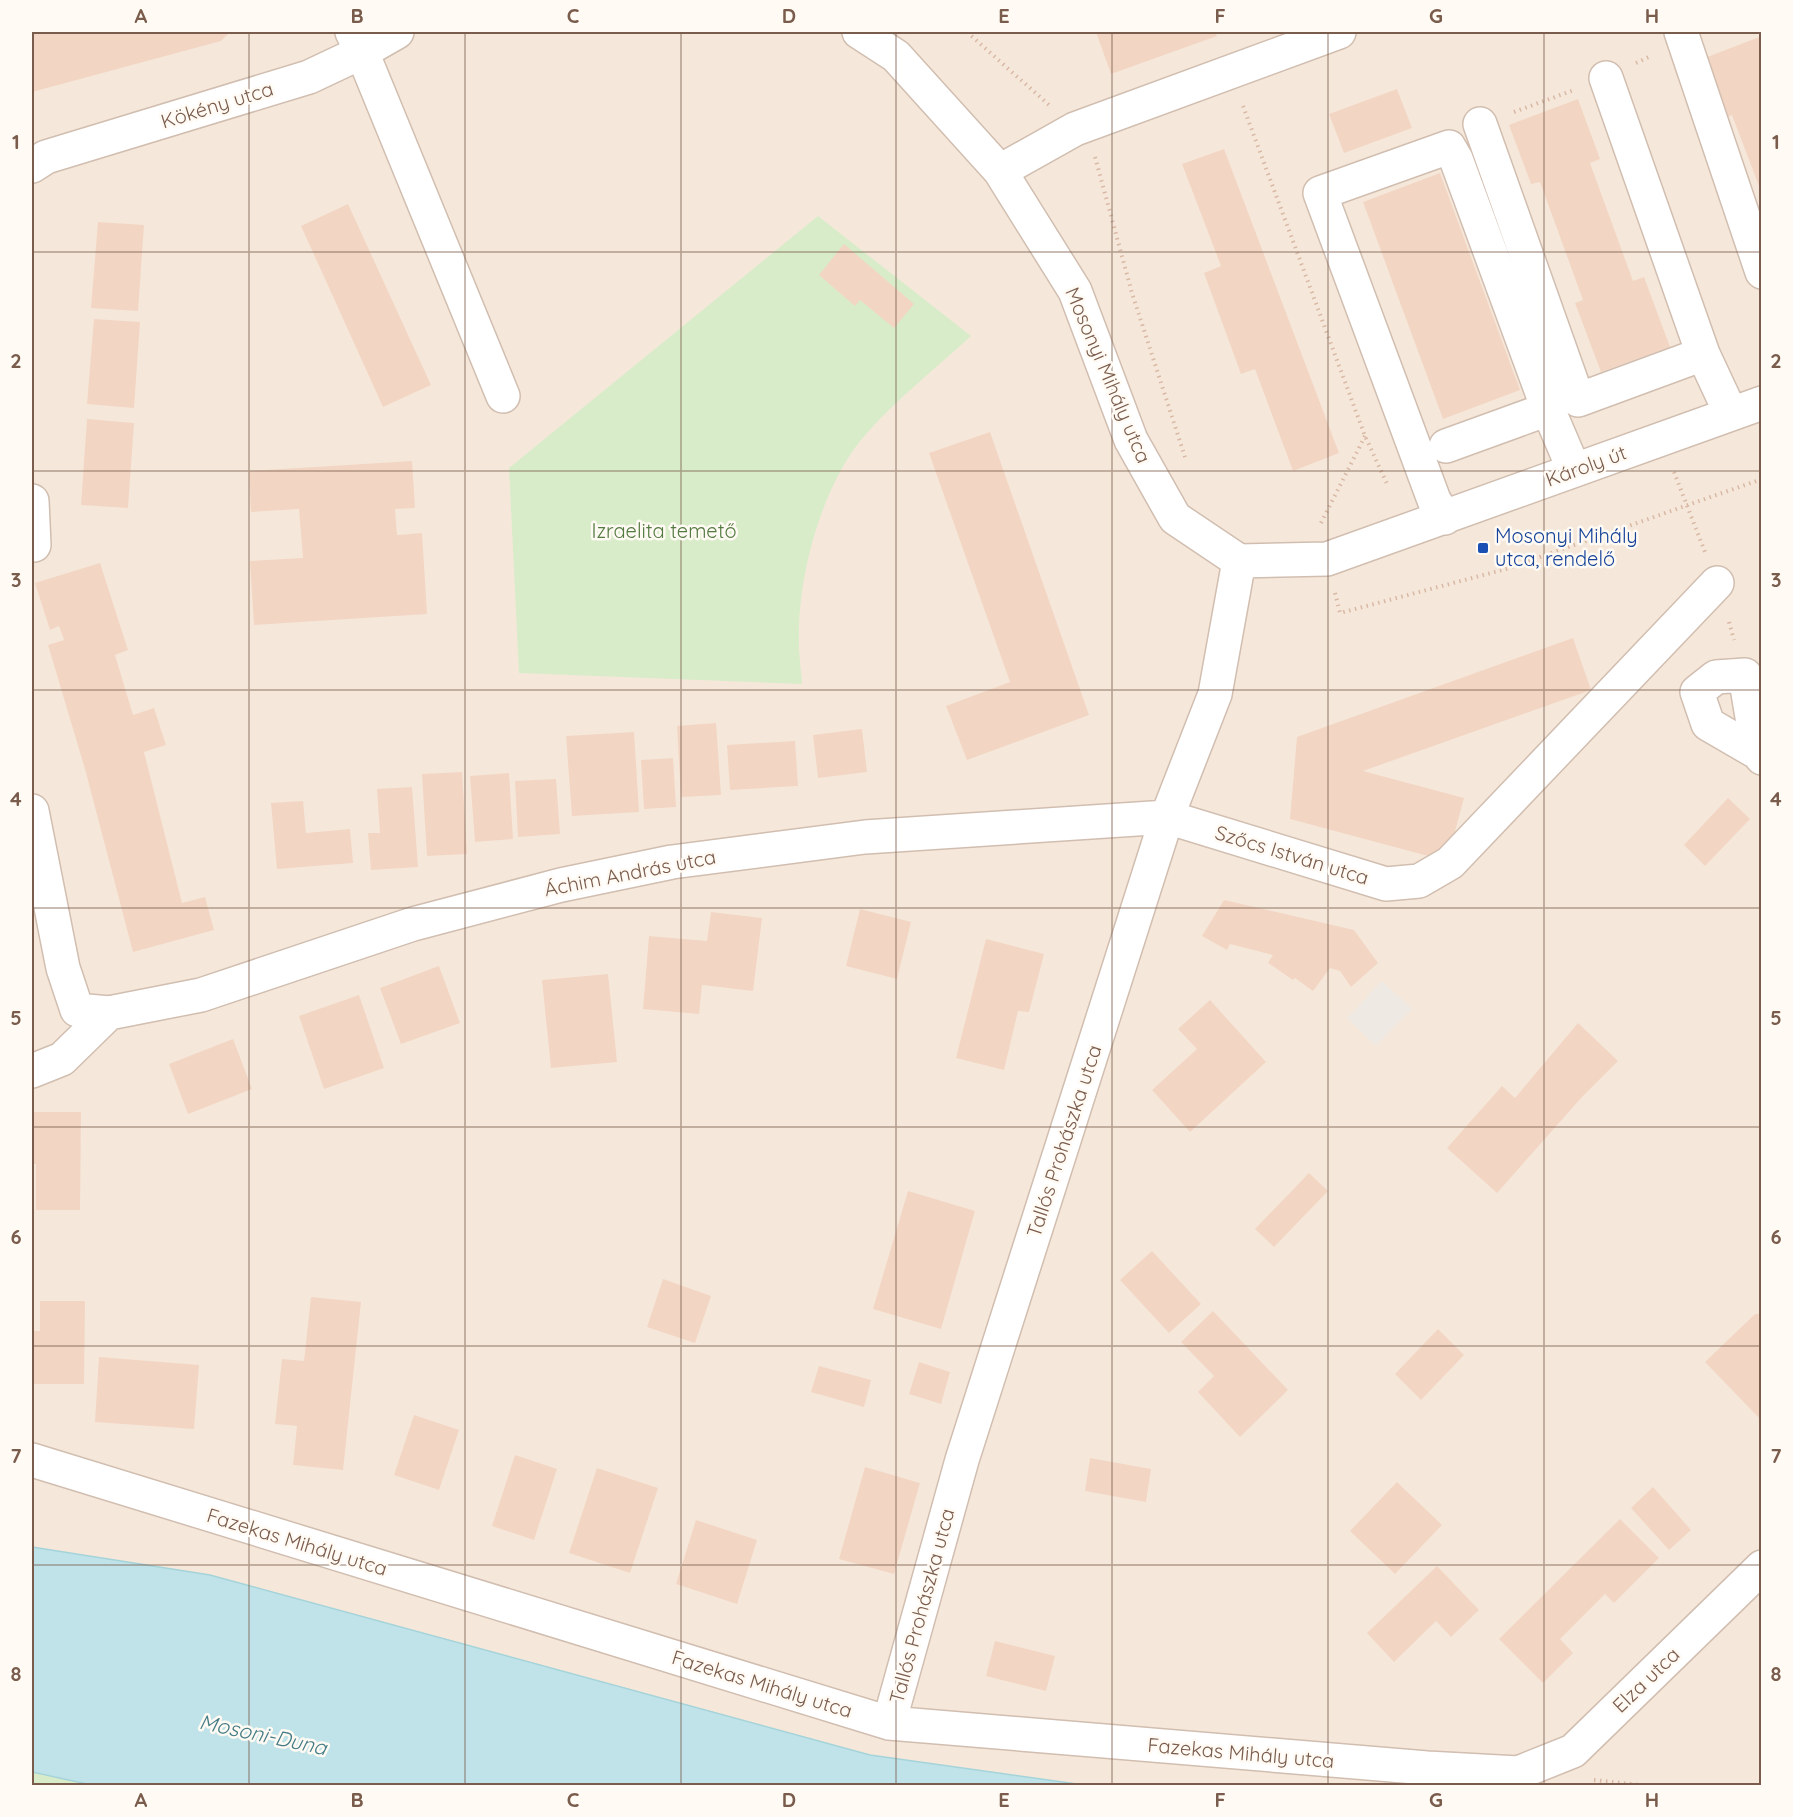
<svg xmlns="http://www.w3.org/2000/svg" width="1793" height="1817" font-family="Quicksand,sans-serif">
	<rect width="100%" height="100%" fill="#fdf6ec"/>
	<path fill="#f5e8da" d="M32 32H1761V1785H1084L870 1755 210 1575 32 1547Z"/>
	<path fill="#efe9e4" d="M1382 981 1412 1009 1376 1046 1347 1018Z"/>
	<path fill="#d8ecc9" d="M818 216 971 336C936 368 898 398 867 433 824 480 799 570 799 633 798 650 801 667 802 684L519 673 509 468Z
		M32 1772 96 1785H32Z"/>
	<path fill="#bfe3e8" stroke="#a5d3da" stroke-width="1.5" d="M32 1547 210 1575 870 1755 1084 1785 96 1786 32 1772Z"/>
	<path fill="#f3d5c3" d="M32 32H230L221 41 32 92Z
		M1096 32H1215L1217 36 1111 74Z
		M1762 36V194L1732 115 1724 119 1702 59Z
		M1397 89 1412 128 1344 153 1329 114Z
		M1578 99 1600 159 1590 163 1633 281 1644 277 1670 347 1601 372 1575 303 1583 300 1540 182 1531 184 1509 125Z
		M1224 149 1339 453 1293 471 1255 369 1241 374 1204 273 1221 266 1182 164Z
		M1440 173 1520 390 1443 419 1363 202Z
		M348 204 431 385 383 407 301 226Z
		M98 222 144 225 138 311 91 308Z
		M844 244 914 304 894 328 860 300 855 306 819 275Z
		M94 319 140 322 134 408 87 404Z
		M87 419 134 423 128 508 81 505Z
		M990 432 1089 715 967 760 946 706 1010 682 929 453Z
		M412 461 415 508 395 509 397 535 422 533 427 614 254 625 250 561 303 558 299 509 251 512 249 471Z
		M100 563 128 650 115 655 133 715 154 708 166 745 144 752 182 903 205 897 214 930 133 952 85 769 48 645 64 640 59 626 50 630 35 583Z
		M1573 638 1591 690 1363 771 1464 798 1447 861 1290 819 1297 737Z
		M716 723 721 795 681 797 677 726Z
		M862 729 867 772 818 778 813 735Z
		M634 732 639 812 572 816 566 736Z
		M795 741 798 786 730 790 727 745Z
		M673 758 676 807 644 809 641 760Z
		M462 772 467 854 427 856 422 774Z
		M509 773 513 839 475 842 470 776Z
		M556 779 560 834 518 837 515 781Z
		M412 787 418 867 371 870 368 833H380L377 789Z
		M1728 798 1750 819 1705 866 1684 845Z
		M303 801 306 833 350 829 353 863 277 869 271 803Z
		M1224 900 1354 930 1378 963 1351 987 1340 971 1330 968 1313 991 1295 978 1293 980 1268 963 1273 955 1230 944 1227 950 1202 936Z
		M860 909 911 922 897 979 846 966Z
		M711 912 762 918 753 991 702 985 699 1014 643 1009 649 936 707 941Z
		M986 939 1044 954 1029 1012 1018 1011 1004 1070 956 1058Z
		M439 966 460 1023 401 1044 380 988Z
		M608 974 617 1062 551 1068 542 980Z
		M359 995 384 1068 324 1089 299 1016Z
		M1210 1000 1266 1062 1190 1132 1152 1090 1197 1049 1178 1029Z
		M1578 1023 1618 1061 1582 1097 1497 1193 1447 1148 1502 1086 1515 1098Z
		M233 1039 252 1089 188 1114 169 1064Z
		M32 1112H81L80 1210H36V1164H32Z
		M1309 1173 1328 1191 1274 1247 1255 1229Z
		M908 1191 975 1211 941 1329 873 1309Z
		M1152 1251 1201 1304 1169 1333 1120 1280Z
		M663 1279 711 1296 695 1343 647 1327Z
		M311 1297 361 1302 343 1470 293 1465 297 1426 275 1424 282 1359 304 1361Z
		M40 1301H85L84 1384H32V1331H40Z
		M1213 1311 1288 1390 1240 1437 1198 1392 1214 1376 1181 1342Z
		M1755 1314H1762V1421L1705 1362Z
		M1438 1329 1464 1355 1421 1400 1395 1374Z
		M99 1357 199 1365 194 1429 95 1422Z
		M919 1362 950 1372 941 1404 909 1394Z
		M819 1366 871 1380 864 1407 811 1392Z
		M414 1415 459 1430 439 1490 394 1475Z
		M515 1455 557 1469 534 1540 492 1526Z
		M1090 1458 1151 1469 1146 1502 1085 1491Z
		M865 1467 920 1483 894 1574 839 1559Z
		M597 1468 658 1488 630 1573 569 1553Z
		M1397 1482 1442 1525 1395 1574 1350 1531Z
		M1653 1487 1691 1530 1669 1550 1631 1508Z
		M1620 1519 1659 1558 1614 1603 1605 1594 1560 1639 1573 1653 1543 1683 1499 1639Z
		M696 1520 757 1540 737 1604 676 1584Z
		M1437 1566 1479 1610 1451 1637 1436 1621 1394 1662 1367 1633Z
		M995 1641 1055 1656 1046 1691 986 1676Z"/>
	<g fill="none" stroke-linecap="round" stroke-linejoin="round">
		<defs>
			<path id="minor" d="M352 32 362 52 503 396
				M859 32 896 56 1000 171 1075 291 1131 440 1175 518 1239 561 1327 559 1762 403
				M1681 32 1762 272
				M1606 78 1703 354 1731 414
				M1480 124 1578 400 1703 354
				M32 166 46 157 309 77 362 52 397 32
				M1000 171 1075 129 1339 32
				M1446 446 1548 409
				M32 501 34 545
				M1445 518 1434 500 1320 193 1449 147 1456 159 1548 409 1574 470
				M1758 753 1708 724 1697 692 1716 677 1745 675 1758 753 1762 758
				M32 811 63 968 77 1010 109 1013 201 995 413 924 561 885 672 862 865 837 1167 817 1386 884 1419 881 1450 863 1717 583
				M32 1071 62 1059 109 1013
				M32 1460 889 1723 1427 1768 1518 1773 1573 1751 1762 1567
				M889 1723 962 1460 1167 817 1215 694 1239 561"/>
		</defs>
		<use href="#minor" stroke="#d1beb0" stroke-width="36"/>
		<path stroke="#d9b8a5" stroke-width="4" stroke-dasharray="1.5 4.5" stroke-linecap="butt" d="M967 32 1049 105
			M1636 63 1651 56
			M1243 106 1365 436 1388 486
			M1514 112 1574 90
			M1095 157 1132 293 1186 460
			M1674 472 1705 552
			M1321 523 1365 436
			M1335 593 1340 613 1506 569 1762 479
			M1729 622 1734 640
			M1594 1780 1649 1786"/>
		<use href="#minor" stroke="#fff" stroke-width="33"/>
	</g>
	<path fill="none" stroke="#7a5c4d" stroke-width="1.5" stroke-opacity="0.55" d="M249 32V1786M465 32V1786M681 32V1786M896 32V1786M1112 32V1786M1328 32V1786M1544 32V1786M32 252H1762M32 471H1762M32 690H1762M32 908H1762M32 1127H1762M32 1346H1762M32 1565H1762"/>
	<rect fill="#1a4fb4" stroke="#fffaf3" stroke-width="2" x="1477" y="542" width="12" height="12" rx="3"/>
	<g text-anchor="middle" stroke-width="5" stroke-linejoin="round" paint-order="stroke">
		<g font-size="20" fill="#7a5c4d" stroke="#fffaf3">
			<text transform="translate(217 105) rotate(-17)" y="7">Kökény utca</text>
			<text transform="translate(1108 375) rotate(67)" y="7">Mosonyi Mihály utca</text>
			<text transform="translate(1586 466) rotate(-20)" y="7">Károly út</text>
			<text transform="translate(1292 855) rotate(17)" y="7">Szőcs István utca</text>
			<text transform="translate(630 873) rotate(-11)" y="7">Áchim András utca</text>
			<text transform="translate(1064 1141) rotate(-72)" y="7">Tallós Prohászka utca</text>
			<text transform="translate(297 1542) rotate(17)" y="7">Fazekas Mihály utca</text>
			<text transform="translate(922 1606) rotate(-75)" y="7">Tallós Prohászka utca</text>
			<text transform="translate(1646 1680) rotate(-44)" y="7">Elza utca</text>
			<text transform="translate(762 1684) rotate(17)" y="7">Fazekas Mihály utca</text>
			<text transform="translate(1241 1753) rotate(5)" y="7">Fazekas Mihály utca</text>
		</g>
		<g font-size="20" fill="#537a41" stroke="#fffaf3">
			<text x="664" y="538">Izraelita temető</text>
		</g>
		<g font-size="20" fill="#164399" stroke="#fffaf3" text-anchor="start">
			<text x="1495" y="543">Mosonyi Mihály<tspan x="1495" dy="23">utca, rendelő</tspan></text>
		</g>
		<g font-size="21" font-style="italic" fill="#437c86" stroke="#fffaf3">
			<text transform="translate(263 1735) rotate(12)" y="7">Mosoni-Duna</text>
		</g>
	</g>
	<rect width="1793" height="1817" fill="none" stroke="#fffaf3" stroke-width="66"/>
	<rect x="33" y="33" width="1727" height="1751" fill="none" stroke="#7a5c4d" stroke-width="2"/>
	<g font-size="20" text-anchor="middle" font-weight="bold" fill="#7a5c4d">
		<text x="141" y="23">A</text>
		<text x="357" y="23">B</text>
		<text x="573" y="23">C</text>
		<text x="789" y="23">D</text>
		<text x="1004" y="23">E</text>
		<text x="1220" y="23">F</text>
		<text x="1436" y="23">G</text>
		<text x="1652" y="23">H</text>
		<text x="16" y="149">1</text>
		<text x="1776" y="149">1</text>
		<text x="16" y="368">2</text>
		<text x="1776" y="368">2</text>
		<text x="16" y="587">3</text>
		<text x="1776" y="587">3</text>
		<text x="16" y="806">4</text>
		<text x="1776" y="806">4</text>
		<text x="16" y="1025">5</text>
		<text x="1776" y="1025">5</text>
		<text x="16" y="1244">6</text>
		<text x="1776" y="1244">6</text>
		<text x="16" y="1463">7</text>
		<text x="1776" y="1463">7</text>
		<text x="16" y="1681">8</text>
		<text x="1776" y="1681">8</text>
		<text x="141" y="1807">A</text>
		<text x="357" y="1807">B</text>
		<text x="573" y="1807">C</text>
		<text x="789" y="1807">D</text>
		<text x="1004" y="1807">E</text>
		<text x="1220" y="1807">F</text>
		<text x="1436" y="1807">G</text>
		<text x="1652" y="1807">H</text>
	</g>
</svg>
